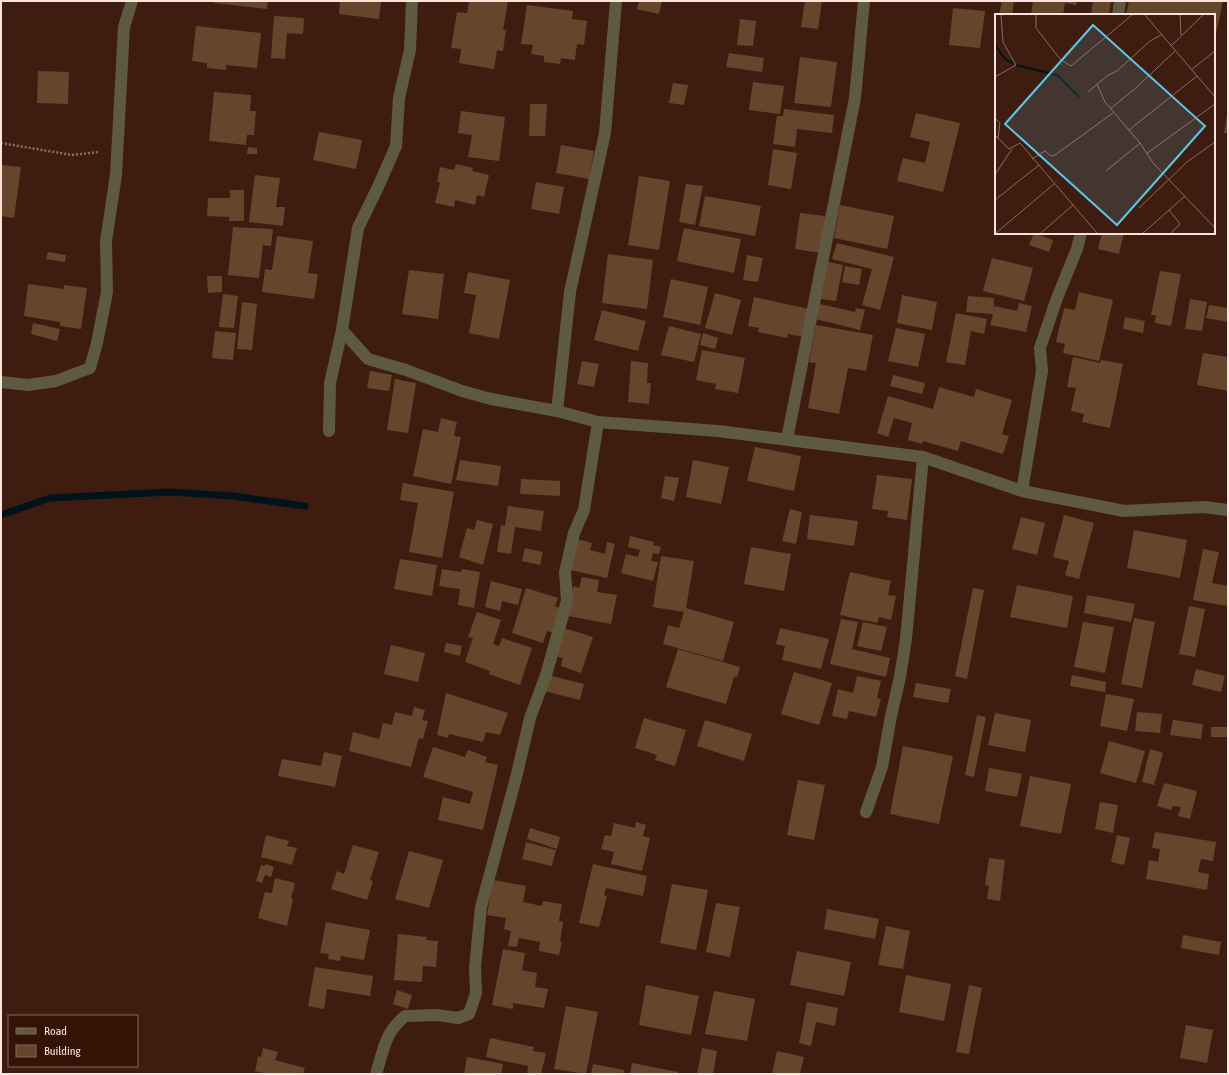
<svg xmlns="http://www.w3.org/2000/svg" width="1229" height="1075" font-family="'Asap Condensed',sans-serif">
	<rect width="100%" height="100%" fill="#3f1c10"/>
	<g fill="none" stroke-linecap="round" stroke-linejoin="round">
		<path stroke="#00131a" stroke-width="7" d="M1 515 50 498 170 492 232 496 305 506"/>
	</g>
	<path fill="#65462c" d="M214 1H268L267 9 214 3Z
		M340 1H381L379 19 339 14Z
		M469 1H508L503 30H506L503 51 497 50 494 69 459 63 461 49 451 48 457 12 467 13Z
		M639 1H662L659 14 637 9Z
		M805 1H822L818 29 801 27Z
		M1002 1H1014L1012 15H999Z
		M1033 1H1077L1076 5 1065 3 1063 15H1031Z
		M1093 1H1111L1109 15H1091Z
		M1129 1H1223L1215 39 1214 15H1126Z
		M527 5 573 11 572 19 587 21 584 45 577 44 575 60 561 58 560 64 544 62V56L531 54 533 45 521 44Z
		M953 8 985 11 980 48 949 45Z
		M274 16 304 18 303 34 287 33 285 59 271 58Z
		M740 19 756 21 753 46 737 45Z
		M196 26 261 33 257 68 226 65V70L207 68V63L192 61Z
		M729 53 764 58 762 72 726 67Z
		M800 57 837 62 831 107 794 103Z
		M38 71 69 72 68 104 37 103Z
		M753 82 784 86 780 114 749 110Z
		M673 83 688 85 684 105 669 103Z
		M214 92 251 95 250 111H256L254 135H247L246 145 209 141Z
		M530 104H547L545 136H529Z
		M784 109 834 115 832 133 797 129 795 147 773 144 777 116H783Z
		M461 111 505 117 499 161 468 157 472 135 458 133Z
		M916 113 960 123 943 192 897 181 903 158 925 163 930 142 910 137Z
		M1227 115H1228V133H1224Z
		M319 132 362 140 356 169 313 160Z
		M561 145 594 151 589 179 556 173Z
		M248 147 257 148V154H247Z
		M773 149 797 153 791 189 768 185Z
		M456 164 473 168 472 171 489 175 484 197 477 195 475 205 455 200 454 207 435 203 440 182H437L440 167 454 170Z
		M1 165 21 167 14 218 1 216Z
		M255 175 280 178 276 207H285L283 226 249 222Z
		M639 176 670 181 659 250 628 245Z
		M536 182 564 187 559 214 531 209Z
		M686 184 703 186 695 225 679 222Z
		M230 190H244V221H229V217L207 216 208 198H230Z
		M705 196 761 206 755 236 699 226Z
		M840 205 894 216 887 249 834 238Z
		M800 213 825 216 820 253 795 249Z
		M233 227 273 229 271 246 263 245 259 278 228 275Z
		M684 228 741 239 734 273 677 261Z
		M1034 233 1053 240 1049 252 1029 245Z
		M1102 233H1124L1119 254 1098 249Z
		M277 236 313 241 308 273 318 274 314 299 262 292 265 269 272 270Z
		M837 243 894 257 880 310 862 305 872 269 832 259Z
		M48 252 66 255 65 262 46 259Z
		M608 254 653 260 647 309 602 303Z
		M747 255 763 258 758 282 743 280Z
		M992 258 1033 268 1024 301 983 291Z
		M828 262 843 265 836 301 821 299Z
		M845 266 862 269 859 285 842 282Z
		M409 270 444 274 438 319 402 314Z
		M1160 271 1181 274 1171 326 1155 323 1156 315H1151Z
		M468 272 510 280 499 339 469 333 476 295 464 293Z
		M207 276H222V292L208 293Z
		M671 279 708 287 700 325 663 317Z
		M28 284 64 289V285L87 288 81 329 60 326V322L24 316Z
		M1079 292 1113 300 1099 361 1063 353 1065 344 1056 342 1064 308 1075 310Z
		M715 293 741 300 732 335 705 328Z
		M223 294 238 296 234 328 219 327Z
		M902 295 937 302 932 330 897 323Z
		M968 296 994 298 993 314 994 306 1017 311 1019 303 1032 306 1026 332 990 325 993 314 966 312Z
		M754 297 809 309 803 337 788 334 787 338 758 332 759 328 748 326Z
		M1190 299 1207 302 1202 331 1185 329Z
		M242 302 257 304 252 350 237 349Z
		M820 304 855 312 856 308 865 310 860 330 816 319Z
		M1209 305 1228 308V322L1206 318Z
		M602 310 646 321 638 351 594 340Z
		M956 313 987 319 984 334 971 331 965 365 946 362Z
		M1125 317 1145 321 1143 333 1123 329Z
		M33 323 60 329 57 341 31 334Z
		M816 325 873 335 866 371 848 368 839 414 808 408 816 363 809 362Z
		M669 326 701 334 694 362 661 355Z
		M896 328 925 334 918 367 888 361Z
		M215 331 236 333 233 360 212 358Z
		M703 333 718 338 715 349 700 345Z
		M702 350 745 358 738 393 715 389 716 384 696 380Z
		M1203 353 1228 357V391L1197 385Z
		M1073 357 1100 363 1101 360 1123 364 1110 428 1082 422 1084 414 1071 411 1076 388 1067 387Z
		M582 361 599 364 594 387 577 384Z
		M631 361 648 363 647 383H651L649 404 628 402Z
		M370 371 392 375 389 391 367 388Z
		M893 375 925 383 922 394 890 386Z
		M395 379 416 383 408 433 387 430Z
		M939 387 974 397 976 389 1012 400 1002 434 1009 436 1003 454 961 441 958 451 923 441 922 444 908 440 912 423 894 418 888 437 877 433 888 396 933 409Z
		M441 418 457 422 454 436 461 437 451 484 413 476 423 429 438 432Z
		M755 447 801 456 794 491 747 481Z
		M460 460 501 466 498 486 456 480Z
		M693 460 729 467 721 504 686 497Z
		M877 475 912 479 907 520 887 517 888 511 872 509Z
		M665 476 679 478 674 501 661 498Z
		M521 479 560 481V496L520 494Z
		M403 483 454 492 442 558 409 552 418 503 400 500Z
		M508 506 544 511 541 531 515 527 511 554 497 552 501 525 505 526Z
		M790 509 802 512 796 544 782 541Z
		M810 515 858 521 854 546 807 539Z
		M1064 515 1094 523 1079 579 1065 575 1069 561 1053 557Z
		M1021 517 1045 523 1037 555 1012 549Z
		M477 520 493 524 483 565 459 557 467 528 474 530Z
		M1134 530 1187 540 1180 578 1127 568Z
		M630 536 654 542 653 545 661 547 659 554 653 553 651 561 658 562 653 581 621 573 626 554 638 557 640 550 628 547Z
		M577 539 592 543 590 550 605 554 607 542 615 544 607 578 570 570Z
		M751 547 791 554 784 591 744 584Z
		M525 548 543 552 540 565 522 561Z
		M1203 549 1219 552 1212 583 1228 586 1227 606 1193 600Z
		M661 556 694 561 686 608 734 622 723 661 663 644 668 625 679 628 684 612 653 607Z
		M400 559 437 565 432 596 394 589Z
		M442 569 461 572 462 569 480 572 474 608 458 605 460 589 439 586Z
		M850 572 891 581 888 595 896 596 891 620 879 617 877 623 840 615Z
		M582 577 599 580 597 592 617 595 611 624 568 616 573 586 579 588Z
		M491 581 522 589 518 605 502 601 500 611 485 607Z
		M1017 585 1073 596 1067 628 1010 617Z
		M526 588 558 598 555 606 563 609 555 634 547 631 543 643 512 633Z
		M973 588 984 590 967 679 955 676Z
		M1087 595 1135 604 1131 622 1084 613Z
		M1189 606 1205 609 1195 657 1179 654Z
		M477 612 501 620 493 644 499 646 502 638 532 648 520 685 489 674 490 671 465 662 473 638 468 637Z
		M1134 618 1155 622 1142 688 1121 684Z
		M841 619 858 622 852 649 890 658 886 677 830 664Z
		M863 622 887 627 881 651 857 646Z
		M1083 622 1114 627 1105 673 1074 667Z
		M564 628 593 637 581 673 561 666 563 658 555 656Z
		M780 628 829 639 821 669 782 660 785 646 776 644Z
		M446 643 462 646 460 656 444 652Z
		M391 645 425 653 418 682 384 674Z
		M678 649 740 667 737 677H734L726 704 666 687Z
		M1196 669 1225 676 1221 692 1192 685Z
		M794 672 832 683 819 725 781 714Z
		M548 675 584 684 580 700 544 691Z
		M1072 675 1106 682 1105 692 1070 686Z
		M857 676 881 681 877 698 881 699 876 717 849 711 847 719 832 716 838 689 853 693Z
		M916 683 951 689 948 703 913 697Z
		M446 693 508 713 500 735 486 732 483 742 449 734 448 738 437 735Z
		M1106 694 1134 699 1127 731 1100 726Z
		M414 707 425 710 422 720 428 721 423 739 419 738 411 767 349 751 353 732 379 739 383 723 392 725 395 712 412 716Z
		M1137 712 1162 714 1160 733 1135 731Z
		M995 713 1031 720 1025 752 988 745Z
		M977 715 986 717 974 777 965 775Z
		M644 718 686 730 675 766 655 760 657 755 635 748Z
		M705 720 752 734 744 761 697 746Z
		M1173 720 1203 724 1201 739 1170 735Z
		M1211 727H1228V737H1211Z
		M1109 741 1145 751 1136 783 1100 773Z
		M903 746 953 756 939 824 890 814Z
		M433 747 465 757 468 750 487 757 485 762 498 765 483 830 438 820 443 797 470 804 473 792 423 777Z
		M1150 749 1163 753 1154 785 1142 782Z
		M324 752 342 756 335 787 278 776 282 759 321 766Z
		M989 768 1022 774 1017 797 985 791Z
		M1030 776 1071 784 1061 834 1020 826Z
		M798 780 825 785 814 840 787 835Z
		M1164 783 1197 791 1190 819 1178 816 1181 807 1173 806 1171 810 1157 806Z
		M1100 802 1118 805 1113 833 1095 829Z
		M636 822 646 825 643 836 650 838 642 871 611 864 614 852 601 849 605 835 611 836 614 823 635 828Z
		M530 828 560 837 557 849 527 839Z
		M1155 832 1216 842 1213 861 1201 859 1198 872 1209 874 1207 890 1146 879 1149 860 1158 862 1160 849 1152 848Z
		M266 835 289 841 287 846 297 848 292 865 261 857Z
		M1117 835 1130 838 1124 865 1111 862Z
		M526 842 556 850 552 866 522 859Z
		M353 845 379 852 370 880 373 881 367 900 331 889 337 871 344 874Z
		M409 851 443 860 429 908 395 899Z
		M989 858 1005 860 1000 901 987 899 989 886 985 885Z
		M266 864 274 867 271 877 265 875 262 883 256 881 261 865 265 866Z
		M593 864 647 876 643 896 606 888 604 895 607 896 599 927 579 923Z
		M275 878 295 883 291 898 293 899 287 926 258 918 265 892 272 893Z
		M493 880 526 886 523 902 542 906 543 901 562 904 559 921 563 922 560 942H562L559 955 539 951 540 942 519 938 517 947 508 946 511 931 504 929 506 918 487 915Z
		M672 884 708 890 696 950 660 943Z
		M716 903 740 907 730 957 706 952Z
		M827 909 879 919 875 939 824 929Z
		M326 922 370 930 364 960 341 956 340 961 328 959 329 954 320 953Z
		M886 926 910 931 903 969 878 965Z
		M398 934 427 937 426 940 438 941 436 967 423 966 422 982 394 980Z
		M1183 935 1221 942 1219 955 1181 948Z
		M503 949 525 953 522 970 537 973 535 987 548 989 544 1008 513 1003V1009L492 1005Z
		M797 951 851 962 844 996 790 985Z
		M315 967 373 976 370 996 327 989 324 1009 308 1006Z
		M906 975 951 984 944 1021 899 1012Z
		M646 985 699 996 691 1035 639 1025Z
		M969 985 982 988 969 1054 956 1052Z
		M397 990 412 995 408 1009 393 1004Z
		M714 991 755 999 747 1041 705 1034Z
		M807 1002 838 1008 835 1026 816 1022 811 1046 799 1043Z
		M566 1006 598 1012 586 1074 554 1069Z
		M1186 1025 1213 1030 1207 1063 1180 1058Z
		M490 1038 534 1047 533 1051 546 1053 541 1074H527L528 1066 486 1057Z
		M263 1048 278 1052 275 1060 305 1068 303 1074H268L255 1071 258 1056 261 1057Z
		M702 1048 717 1051 713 1074H697Z
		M777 1051 804 1057 800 1074H772Z
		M467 1057 503 1064 501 1074H464Z
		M632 1063 678 1072 677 1074H630Z
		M593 1064 624 1070 623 1074H591Z"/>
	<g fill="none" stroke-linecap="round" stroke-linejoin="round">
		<path stroke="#8b6c62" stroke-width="2.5" stroke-dasharray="2 2" stroke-linecap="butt" d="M1 143 72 155 99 152"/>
		<path stroke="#5e5a41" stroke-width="12" d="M1118 15 1120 1
			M342 330 368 359 406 370 462 391 491 399 557 411 598 422 718 431 923 457 1022 491 1124 511 1203 507 1228 510
			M1 382 28 385 56 381 90 368 97 343 107 292 106 241 116 175 124 27 132 1
			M557 411 570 292 605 133 616 1
			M329 431 330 383 342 330 358 228 378 187 396 146 399 98 410 50 412 1
			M787 439 855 98 864 1
			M1022 491 1042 371 1040 348 1057 298 1077 249 1081 233
			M866 812 882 767 891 716 900 677 906 639 923 457
			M376 1074C384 1049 384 1034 405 1016L437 1015 458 1018 469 1014 476 993 475 967 481 907 516 778 530 718 546 675 567 601 565 572 574 533 584 510 598 422"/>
	</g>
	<g transform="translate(995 14)">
		<rect width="220" height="220" fill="#3f1c10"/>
		<path fill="none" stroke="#00131a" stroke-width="2" d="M0 31 10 45 19 50M21 51 62 61 84 83"/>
		<path fill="none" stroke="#8b6c62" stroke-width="1" d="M41 1V14L65 45 76 52 137 1M150 1 220 83M185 1 186 21M176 32 208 1M196 56 220 37M0 63 21 51 8 28 6 1M102 70 110 88 145 129 159 150 220 214M93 78 112 62 122 57 155 27 166 21M115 95 142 73 180 37M0 104 5 109 3 125M134 116 202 62M0 121 14 135 25 129 102 219M151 140 220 90M37 145 50 137 56 142 60 141 118 99M111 157 145 129M1 159 17 135M0 186 44 151M144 194 192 148 220 128M174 196 185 210 176 219M1 219 59 170M46 219 78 191M148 219 190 182"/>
		<path fill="#5cc7e7" fill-opacity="0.15" stroke="#5cc7e7" stroke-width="2" d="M98 11 210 112 122 211 10 110Z"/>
		<rect width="220" height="220" fill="none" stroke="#fce4dc" stroke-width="2"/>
	</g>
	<rect width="1229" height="1075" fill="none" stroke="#fce4dc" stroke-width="4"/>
	<rect x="8" y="1015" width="130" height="52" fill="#341206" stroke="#84665c"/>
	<rect x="16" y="1028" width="20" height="6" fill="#5e5a41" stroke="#84665c"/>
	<text x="44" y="1035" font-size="12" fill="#fce4dc">Road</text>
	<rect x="16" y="1045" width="20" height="12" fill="#65462c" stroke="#84665c"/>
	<text x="44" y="1055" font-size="12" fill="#fce4dc">Building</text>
</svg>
